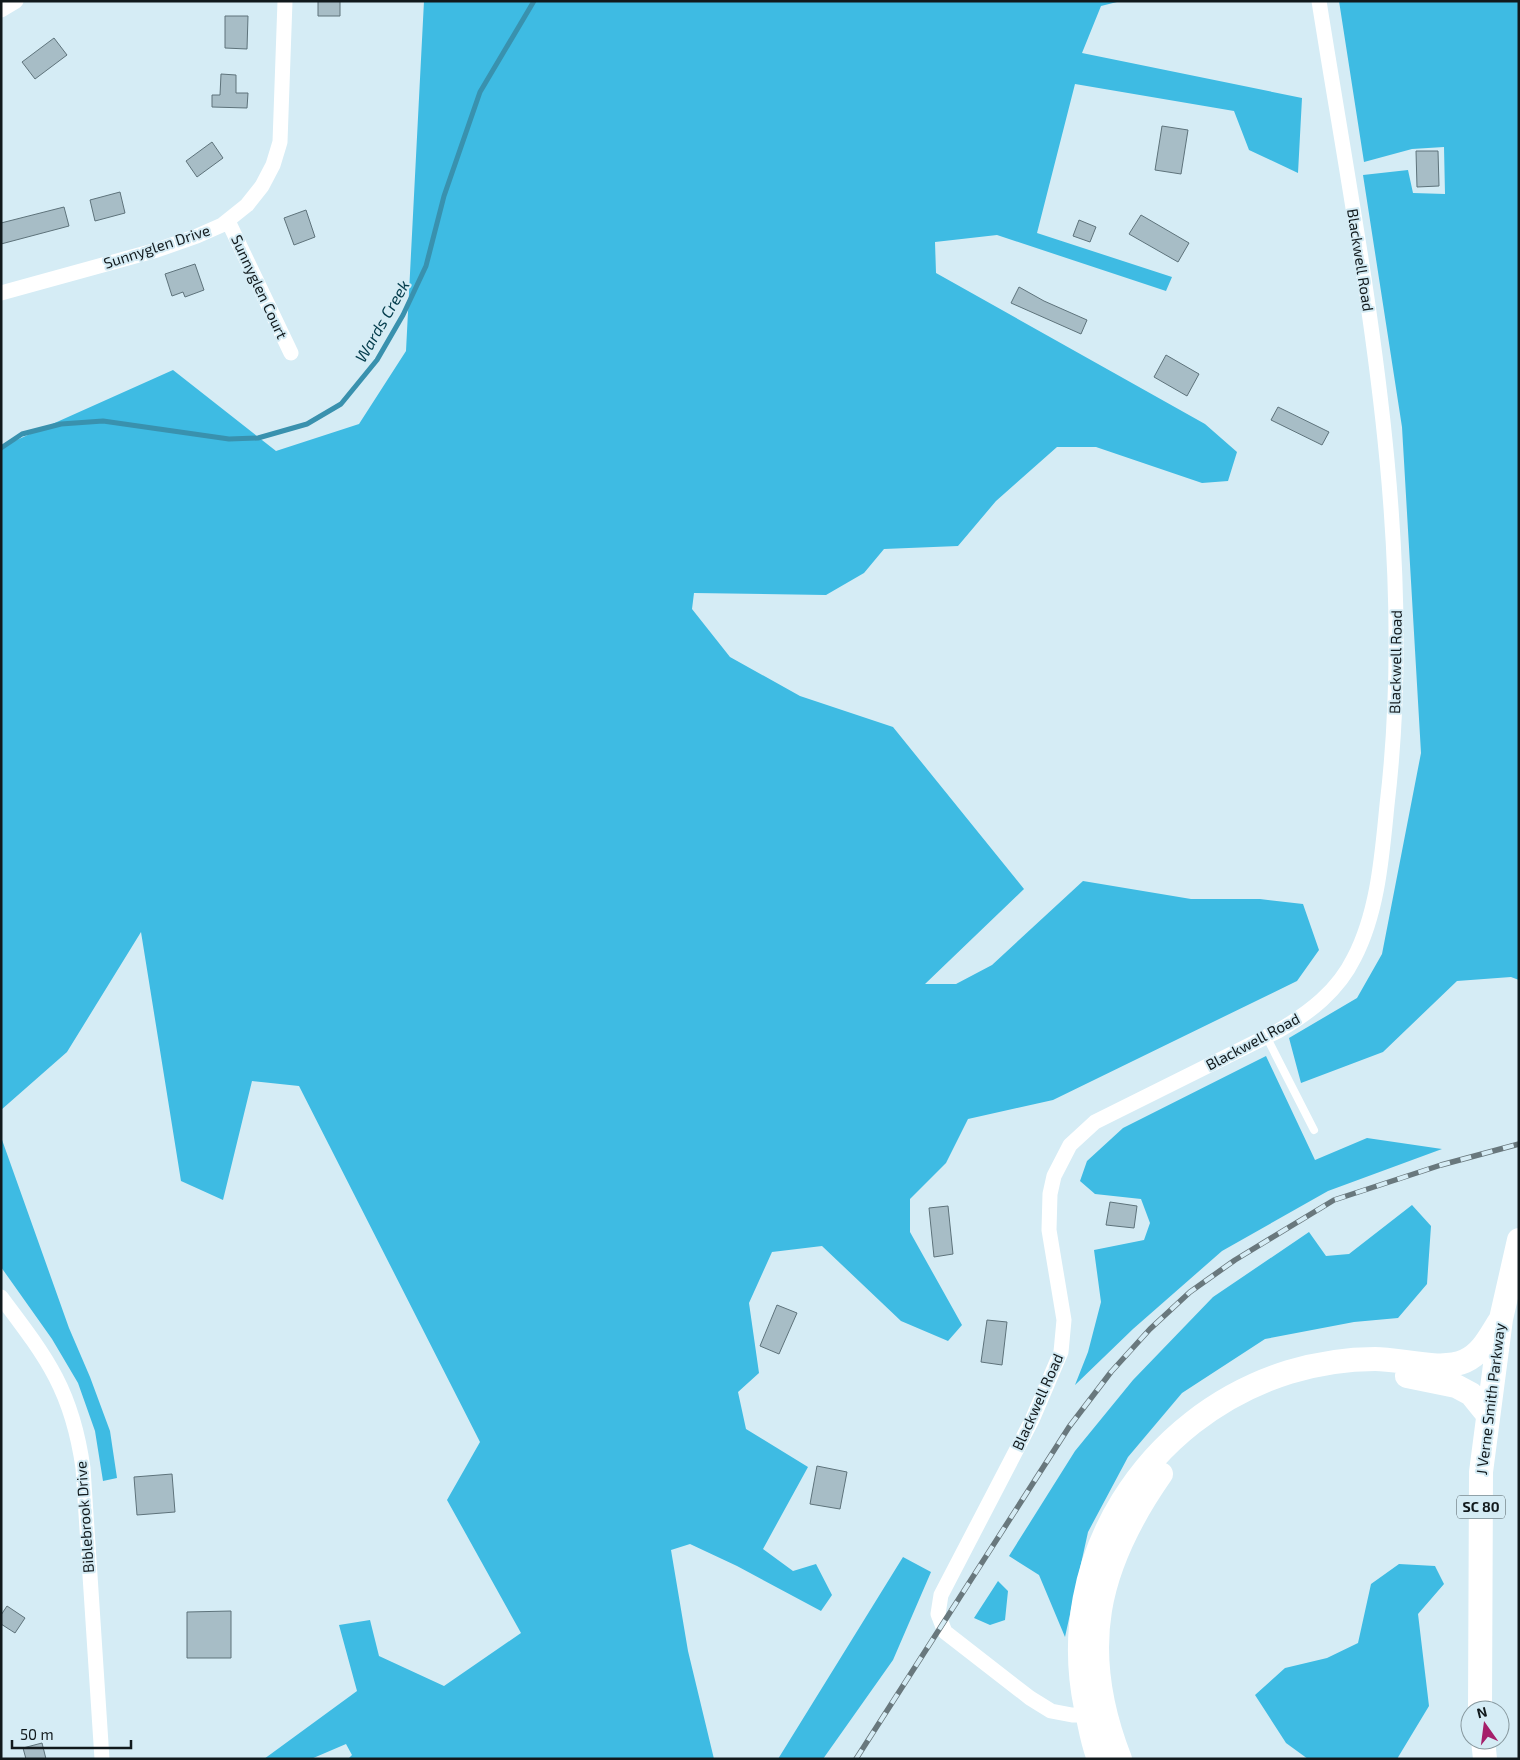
<svg xmlns="http://www.w3.org/2000/svg" width="1520" height="1760" font-family="'Exo 2',sans-serif">
	<rect width="100%" height="100%" fill="#d5ecf5"/>
	<path fill="#3ebbe3" d="M424 1H1121L1101 6 1082 53 1302 98 1298 173 1249 150 1234 111 1075 84 1037 233 1172 277 1166 291 997 235 935 242 936 273 1205 424 1237 452 1228 481 1202 483 1096 447H1057L996 501 958 546 884 549 864 573 826 595 694 593 692 609 730 657 800 696 893 727 1024 889 925 984H956L992 965 1083 881 1191 899H1260L1303 904 1319 950 1297 981 1053 1100 968 1119 946 1163 910 1199V1232L962 1325 948 1341 901 1321 822 1246 772 1252 749 1303 759 1373 738 1392 746 1429 808 1467 763 1549 793 1571 816 1564 832 1595 821 1611 737 1566 690 1544 671 1550 688 1651 714 1759H348L352 1755 346 1744 311 1759H264L357 1691 339 1625 370 1620 379 1656 444 1686 521 1633 447 1500 480 1442 299 1086 252 1081 223 1200 181 1181 141 932 67 1052 1 1110V447L173 370 276 451 359 424 406 351Z
		M1339 1H1519V980L1511 977 1457 981 1383 1052 1301 1083 1289 1038 1357 998 1382 954 1421 753 1402 427 1363 175 1408 170 1413 193 1445 194 1444 147 1412 149 1364 162Z
		M1266 1056 1315 1160 1367 1138 1442 1149 1328 1191 1222 1251 1133 1329 1075 1385 1088 1352 1101 1302 1094 1250 1144 1240 1150 1223 1141 1199 1095 1194 1080 1181 1087 1161 1123 1128Z
		M1 1137 69 1328 90 1377 110 1431 117 1478 103 1481 95 1431 78 1383 52 1339 1 1267Z
		M1412 1205 1431 1226 1427 1284 1398 1318 1354 1322 1265 1339 1182 1393 1128 1457 1088 1532 1065 1637 1039 1575 1009 1556 1075 1451 1133 1380 1213 1297 1309 1232 1326 1256 1349 1254Z
		M903 1557 931 1572 893 1660 823 1759H778Z
		M1399 1564 1435 1566 1444 1584 1418 1614 1429 1706 1397 1759H1308L1286 1743 1255 1695 1285 1668 1327 1658 1358 1643 1371 1584Z
		M998 1581 1008 1591 1005 1620 990 1625 974 1618Z"/>
	<g fill="none" stroke-linecap="round" stroke-linejoin="round">
		<path stroke="#3991ae" stroke-width="5" d="M1 448 22 434 61 424 103 421 229 439 258 438 307 424 341 404 377 360 403 315 426 266 444 196 480 92 534 1"/>
	</g>
	<path fill="#a7bdc6" stroke="#5e737b" d="M318 1H340V16H318Z
		M225 16H248L247 49 225 48Z
		M54 38 67 55 35 79 22 62Z
		M221 74 236 75V93H248L247 108 212 107V95H220Z
		M1162 126 1188 130 1181 174 1155 170Z
		M212 142 223 158 197 177 186 161Z
		M1416 151H1438L1439 186 1417 187Z
		M120 192 125 213 95 221 90 200Z
		M64 207 69 226 1 244V223Z
		M306 210 315 237 294 245 284 218Z
		M1141 215 1189 243 1178 262 1129 234Z
		M1079 220 1096 227 1090 242 1073 236Z
		M195 264 204 290 185 297 183 292 172 296 165 274Z
		M1019 287 1044 301 1087 320 1081 334 1011 303Z
		M1166 355 1199 374 1187 396 1154 377Z
		M1278 407 1329 432 1322 445 1271 420Z
		M1110 1202 1137 1206 1134 1228 1106 1225Z
		M948 1206 953 1254 934 1257 929 1208Z
		M777 1305 797 1313 779 1354 760 1346Z
		M987 1320 1007 1322 1002 1365 981 1362Z
		M817 1466 847 1472 840 1509 810 1504Z
		M172 1474 175 1512 137 1515 134 1477Z
		M7 1606 25 1618 15 1633 1 1624V1615Z
		M231 1611V1658H187V1612Z
		M42 1743 46 1759H26L23 1748Z"/>
	<g fill="none" stroke-linecap="round" stroke-linejoin="round">
		<path stroke="#fff" stroke-width="8" d="M1266 1036 1314 1130"/>
		<path stroke="#fff" stroke-width="15" d="M1 10 16 1
			M228 221 291 353
			M1 293 157 250 197 236 222 225 247 205 262 186 273 165 280 142 285 1
			M1 1297C47 1358 72 1390 83 1468L102 1759
			M1094 1715H1072L1051 1711 1030 1698 945 1632 938 1614 941 1595 1032 1420 1061 1352 1064 1320 1049 1230 1050 1194 1054 1176 1070 1145 1095 1122 1278 1031C1309 1013 1338 991 1354 958 1378 912 1382 855 1387 805 1419 536 1361 266 1319 1"/>
		<path stroke="#fff" stroke-width="24" d="M1407 1376 1456 1386 1471 1394 1488 1415
			M1480 1710 1481 1472 1501 1319 1519 1240
			M1483 1740 1485 1759
			M1099 1759C1092 1742 1090 1725 1086 1708 1055 1560 1146 1417 1289 1372 1316 1364 1346 1359 1375 1359 1401 1359 1441 1372 1465 1361 1483 1353 1491 1334 1501 1319
			M1120 1759C1077 1649 1096 1567 1161 1474"/>
		<defs>
			<path id="rail" d="M856 1759 1069 1427 1111 1372 1150 1329 1190 1292 1235 1260 1334 1200 1441 1165 1519 1144"/>
		</defs>
		<use href="#rail" stroke="#69787d" stroke-width="5.5"/>
		<use href="#rail" stroke="#d5ecf5" stroke-width="4" stroke-dasharray="11" stroke-linecap="butt"/>
	</g>
	<g text-anchor="middle" stroke-width="4" stroke-linejoin="round" paint-order="stroke">
		<rect fill="#d5ecf5" stroke="#4c585d" stroke-width="1" x="1457" y="1495.5" width="48" height="23" rx="4"/>
		<g font-size="14" font-weight="bold" fill="#11191c">
			<text x="1481" y="1512">SC 80</text>
		</g>
		<g font-size="15" fill="#11191c" stroke="#d5ecf5">
			<text transform="translate(157 247) rotate(-18)" y="5">Sunnyglen Drive</text>
			<text transform="translate(1360 260) rotate(81)" y="5">Blackwell Road</text>
			<text transform="translate(259 287) rotate(65)" y="5">Sunnyglen Court</text>
			<text transform="translate(1396 662) rotate(-89)" y="5">Blackwell Road</text>
			<text transform="translate(1253 1042) rotate(-28)" y="5">Blackwell Road</text>
			<text transform="translate(1491 1399) rotate(-83)" y="5">J Verne Smith Parkway</text>
			<text transform="translate(1038 1402) rotate(-66)" y="5">Blackwell Road</text>
			<text transform="translate(85 1517) rotate(-94)" y="5">Biblebrook Drive</text>
		</g>
		<g font-size="16" font-style="italic" fill="#023b4b" stroke="#d5ecf5">
			<text transform="translate(382 321) rotate(-60)" y="6">Wards Creek</text>
		</g>
	</g>
	<rect width="1520" height="1760" fill="none" stroke="#11191c" stroke-width="5"/>
	<g transform="translate(1485 1725) rotate(346)"><circle r="24" fill="#d5ecf5" stroke="#87989e"/>
	<path d="M0-4L9 19L0 12L-9 19Z" fill="#a51f6a"/>
	<text y="-8" font-size="14" font-weight="bold" text-anchor="middle" fill="#11191c">N</text>
	</g>
	<path d="M12 1740v8h119v-8" fill="none" stroke="#11191c" stroke-width="2.5"/>
	<text x="20" y="1740" font-size="15" fill="#11191c" stroke="#d5ecf5" stroke-width="4" paint-order="stroke">50 m</text>
</svg>
